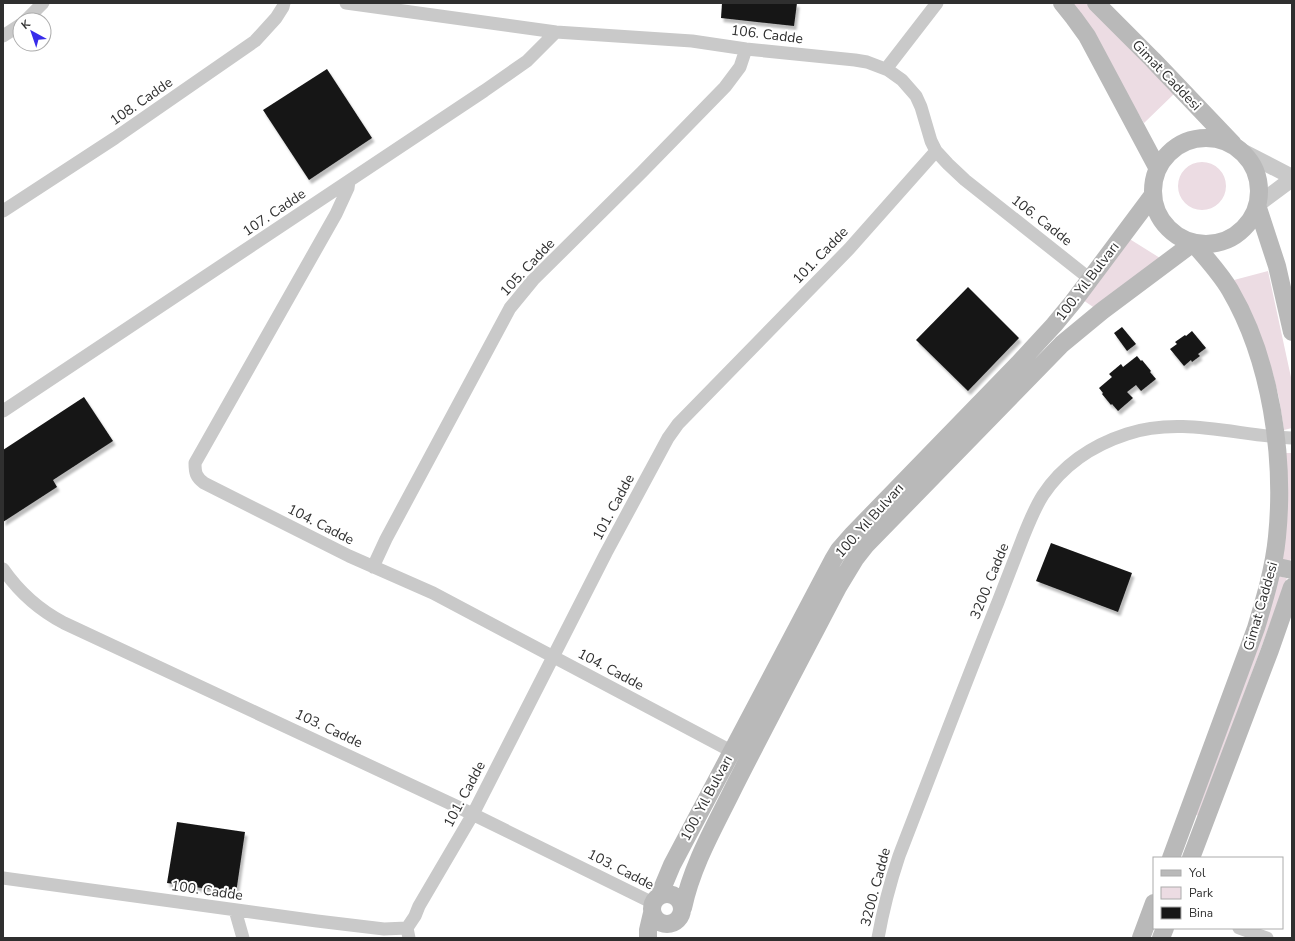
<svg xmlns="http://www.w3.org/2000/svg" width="1295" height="941" font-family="'Nunito Sans',sans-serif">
	<defs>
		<filter id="shadow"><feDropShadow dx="2.5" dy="4" stdDeviation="1" flood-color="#0004"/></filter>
	</defs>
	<rect width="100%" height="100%" fill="#fff"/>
	<path fill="#ecdce3" d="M1071 3H1087L1175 93 1144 123Z
		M1178 186a24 24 0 1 1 48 0a24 24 0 1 1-48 0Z
		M1128 238 1160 258 1096 309 1083 300Z
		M1268 271 1292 382V428L1284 430 1279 398 1273 374 1234 280Z
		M1285 453H1292V555L1290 562 1281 560Z
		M1278 576 1287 578 1199 816 1194 814Z"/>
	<path fill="#161616" filter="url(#shadow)" d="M722 3H797L794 26 721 18Z
		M327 69 372 138 309 180 263 110Z
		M968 287 1019 338 968 391 916 340Z
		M1122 327 1136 344 1127 351 1114 333Z
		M1192 331 1206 348 1198 354 1200 356 1192 362 1191 360 1184 366 1170 349 1177 344 1175 342 1185 335 1186 336Z
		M1137 356 1141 361 1142 360 1151 371 1150 372 1156 379 1141 391 1136 385 1127 392 1133 398 1118 411 1112 404 1111 405 1102 394 1103 393 1099 388 1112 377 1109 374 1121 364 1123 367Z
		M84 397 113 441 53 480 57 487 3 522V450Z
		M1051 543 1132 573 1118 612 1036 581Z
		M177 822 245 832 236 893 167 883Z"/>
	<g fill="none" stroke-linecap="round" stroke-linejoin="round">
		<path stroke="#c9c9c9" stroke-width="13" d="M346 3 556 32 692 41 746 49 855 60 867 62 888 70 902 80 916 96 921 107 931 141 936 151 948 164 965 180 1090 279
			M26 20 43 3
			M3 36 20 25
			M886 69 937 3
			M349 181 348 188 336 214 195 463C195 473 196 477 204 483L349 556 433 593 731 751
			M3 211 115 138 255 41 276 18 283 7 284 3
			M3 411 484 91 527 61 556 32
			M373 567 386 539 510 308 533 280 642 172 725 87 740 67 746 49
			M3 569C19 592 39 610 64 623L460 808 653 903
			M3 878 317 921 384 929 407 928
			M235 910 243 938
			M1239 928 1267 938
			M409 938 407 928 415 916 419 906 473 814 606 553 668 438 678 424 849 249 936 151
			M878 938C883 910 890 883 899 856 932 771 964 686 998 602 1006 581 1014 561 1022 540 1028 525 1034 509 1043 495 1063 465 1093 445 1127 434 1181 416 1238 436 1292 438"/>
		<path stroke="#c9c9c9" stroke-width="16" d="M1238 149 1292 177
			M1257 205 1292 179"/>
		<path stroke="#b9b9b9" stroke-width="18" d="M1062 3 1074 18 1087 36 1158 169
			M1096 3 1153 60 1233 144
			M1153 191a53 53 0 1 1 106 0a53 53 0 1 1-106 0Z
			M1257 205 1277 266 1292 332
			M1273 566 1292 570
			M1191 858 1270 650 1292 587
			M652 909a15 15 0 1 1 30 0a15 15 0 1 1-30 0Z
			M659 896 672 865 833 560 839 550 853 534 1018 364 1054 325 1073 302 1153 195
			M683 908C692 865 715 826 734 787 768 720 803 654 838 587L855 559 866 545 1062 344 1102 311 1193 243C1206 258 1220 273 1230 290 1271 360 1285 457 1277 537 1274 568 1265 598 1256 628L1171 858
			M648 938V930L652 913
			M1141 938 1154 903
			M1161 938 1165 928"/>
	</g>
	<g text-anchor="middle" stroke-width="4" stroke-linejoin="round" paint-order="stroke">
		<g font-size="14" fill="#2f2f2f" stroke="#fff">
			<text transform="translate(767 34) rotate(7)" y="5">106. Cadde</text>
			<text transform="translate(1167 75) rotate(46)" y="5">Gimat Caddesi</text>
			<text transform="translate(141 101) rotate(-35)" y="5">108. Cadde</text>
			<text transform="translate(274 212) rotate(-34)" y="5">107. Cadde</text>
			<text transform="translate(1042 220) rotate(38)" y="5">106. Cadde</text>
			<text transform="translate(820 255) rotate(-46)" y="5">101. Cadde</text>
			<text transform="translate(527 267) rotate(-47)" y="5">105. Cadde</text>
			<text transform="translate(1087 281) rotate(-53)" y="5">100. Yıl Bulvarı</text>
			<text transform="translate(613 507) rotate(-62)" y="5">101. Cadde</text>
			<text transform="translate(869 520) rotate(-48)" y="5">100. Yıl Bulvarı</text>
			<text transform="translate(321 524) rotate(27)" y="5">104. Cadde</text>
			<text transform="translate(989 581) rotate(-68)" y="5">3200. Cadde</text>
			<text transform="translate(1260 606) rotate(-74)" y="5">Gimat Caddesi</text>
			<text transform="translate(611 669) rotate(28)" y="5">104. Cadde</text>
			<text transform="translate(329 728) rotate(25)" y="5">103. Cadde</text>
			<text transform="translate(464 794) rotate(-62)" y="5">101. Cadde</text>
			<text transform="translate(706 798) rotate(-62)" y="5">100. Yıl Bulvarı</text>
			<text transform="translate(621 869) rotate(27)" y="5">103. Cadde</text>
			<text transform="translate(875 887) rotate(-75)" y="5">3200. Cadde</text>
			<text transform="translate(207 890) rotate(8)" y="5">100. Cadde</text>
		</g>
	</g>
	<rect width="1295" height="941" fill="none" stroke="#2f2f2f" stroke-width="8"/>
	<rect x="1153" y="857" width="130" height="72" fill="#ffffff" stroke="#acacac"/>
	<rect x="1161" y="870" width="20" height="6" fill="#b9b9b9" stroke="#acacac"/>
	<text x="1189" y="877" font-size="12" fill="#2f2f2f">Yol</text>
	<rect x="1161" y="887" width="20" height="12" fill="#ecdce3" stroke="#acacac"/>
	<text x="1189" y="897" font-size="12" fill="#2f2f2f">Park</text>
	<rect x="1161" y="907" width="20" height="12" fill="#161616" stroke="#acacac"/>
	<text x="1189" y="917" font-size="12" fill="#2f2f2f">Bina</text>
	<g transform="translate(32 32) rotate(320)"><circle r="19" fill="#ffffff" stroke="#acacac"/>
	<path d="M0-3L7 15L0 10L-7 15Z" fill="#382cea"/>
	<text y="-6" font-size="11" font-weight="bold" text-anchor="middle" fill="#2f2f2f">K</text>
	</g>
</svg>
